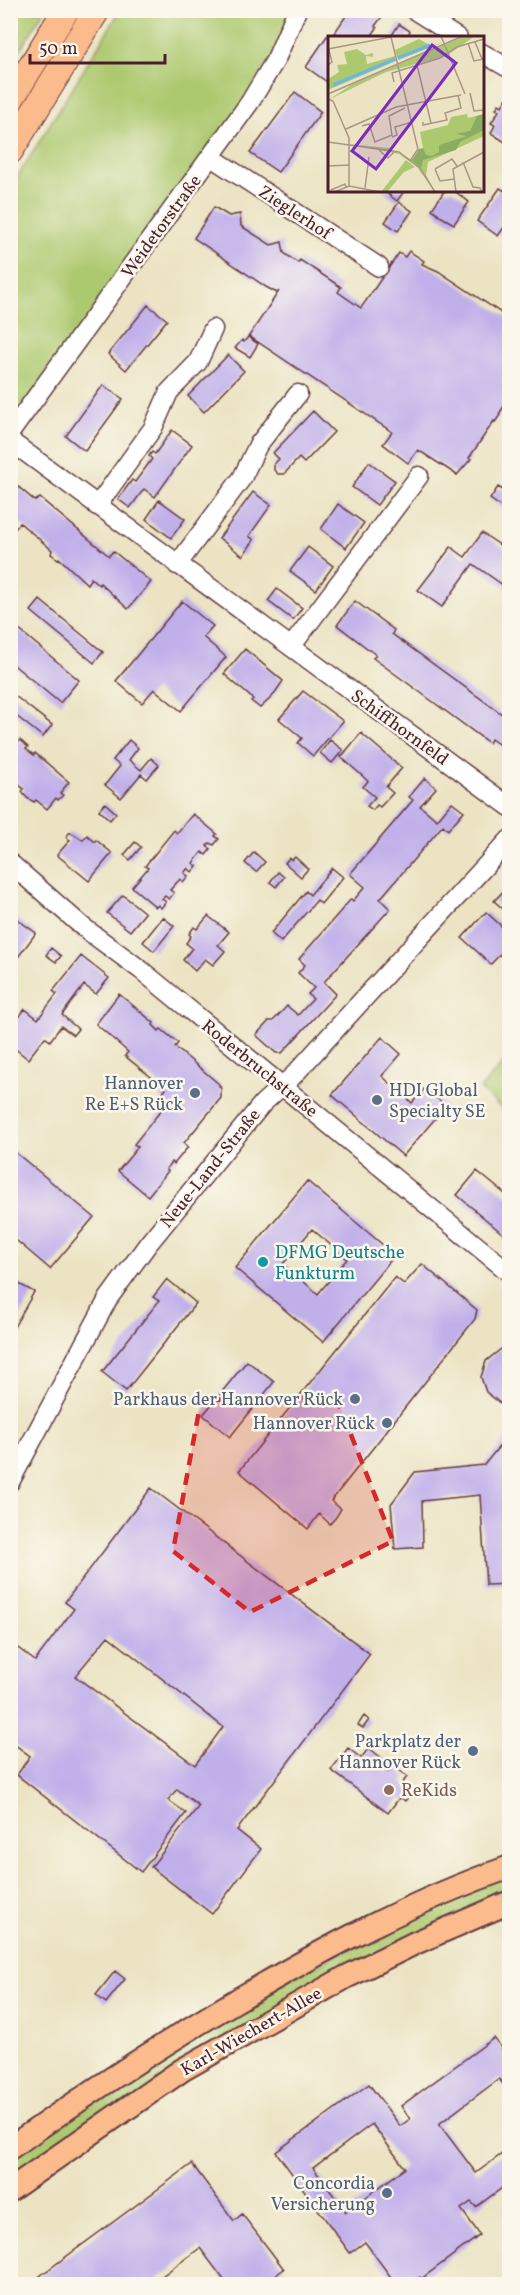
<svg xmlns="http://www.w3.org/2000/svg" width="520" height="2295" font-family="Vollkorn,serif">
	<rect width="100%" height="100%" fill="#fbf7ec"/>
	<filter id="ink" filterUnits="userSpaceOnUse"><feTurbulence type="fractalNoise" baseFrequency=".0167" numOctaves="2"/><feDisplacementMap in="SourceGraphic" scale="12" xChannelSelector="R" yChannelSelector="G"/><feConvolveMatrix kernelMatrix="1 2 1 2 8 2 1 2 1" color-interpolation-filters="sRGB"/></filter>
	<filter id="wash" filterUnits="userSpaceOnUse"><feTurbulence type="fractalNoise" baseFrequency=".008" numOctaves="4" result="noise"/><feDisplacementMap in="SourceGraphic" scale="24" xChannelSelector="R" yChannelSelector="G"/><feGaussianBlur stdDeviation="1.35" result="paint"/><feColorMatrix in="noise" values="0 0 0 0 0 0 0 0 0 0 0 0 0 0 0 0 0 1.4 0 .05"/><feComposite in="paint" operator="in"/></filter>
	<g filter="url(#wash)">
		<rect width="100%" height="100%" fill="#ebe3c2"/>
		<path fill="#adc96f" stroke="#7c744d" stroke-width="1.5" d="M11 10 44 11 11 65 10 11Z
			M120 11H297L276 59 11 433 10 189Z
			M509 1057V1115L480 1089Z
			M509 1867V1902L346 1977 11 2190 10 2148 169 2040Z"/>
		<g id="blocks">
			<path fill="#c1afea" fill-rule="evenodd" d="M350 10H379L384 14 375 26 377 28 370 38H343L335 32Z
				M399 24 410 31 406 38H390Z
				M327 36 330 37V84L306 67Z
				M295 92 321 112 278 172 250 153Z
				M510 93V135L505 142 491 133 495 125 491 123 499 111 496 109 499 104 502 106Z
				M500 188 510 194V219L498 236 477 221Z
				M383 190H405L397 201Z
				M445 190H453L469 202 454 224 438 215 439 214 432 209Z
				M399 202 412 211 398 231 385 222Z
				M214 207 229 216 240 214 241 226 271 245 282 242 284 253 298 263 300 260 341 287 338 292 361 308 399 253 405 257 409 251 424 261 422 264 438 271 510 319V397L499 414 500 415 495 422 494 421 469 458 471 459 457 475 418 450 408 463 383 444 392 432 249 336 279 291 277 293 266 287 194 238Z
				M148 305 167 320 126 370 108 354Z
				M248 337 258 344 250 357 235 348 242 340 244 342Z
				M228 355 244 371 204 412 188 396Z
				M103 385 123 399 85 451 66 436Z
				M313 411 334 432 304 463 299 458 284 474H278L274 470V464L279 459 273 453Z
				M172 430 192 445 155 497 144 489 130 508 118 499 132 480 135 482 152 459 149 456 152 452 155 454Z
				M369 462 395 481 377 505 352 487Z
				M510 481V504L506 510 490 499 498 487 503 490Z
				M14 483 35 501 40 498 109 556 113 551 151 582 128 609 100 583 99 585 91 578 87 584 59 558 58 559 51 554 52 550 20 523 10 535V487Z
				M253 492 271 505 249 536 254 540 243 556 219 538Z
				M159 500 185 519 171 538 146 519Z
				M338 504 364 523 346 548 321 529Z
				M482 533 510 552V590L473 564 442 607 418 590 451 547 465 557Z
				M308 547 333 566 316 590 290 571Z
				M277 589 302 608 293 620 268 601Z
				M40 600 103 652 94 663 31 611Z
				M182 601 213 626 203 637 226 657 181 711 154 689 142 703 116 681Z
				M355 601 394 630 392 634 510 720V752L491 739 489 743 417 690 373 658 376 655 337 625Z
				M17 628 79 680 60 703 10 662V636Z
				M245 649 283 681 272 697 260 708 251 701 253 699 224 674Z
				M303 691 343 721 313 756 298 743 302 738 279 719Z
				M10 692 52 725 43 737 10 711Z
				M361 733 402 768 386 787 393 793 380 807 377 805 373 810 367 806 375 797 363 787 368 781 341 757Z
				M10 736 18 742 20 740 28 747 26 749 34 755 35 753 69 782 60 793 63 795 58 800 56 798 47 809 36 800 34 802 27 798 22 792 24 789 13 780 15 778 10 774Z
				M129 740 138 748 129 760 141 770 151 758 159 765 147 779 141 774 121 798 105 785 120 766 113 760Z
				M330 740 343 750 332 763 320 753Z
				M425 778 436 788 420 806 437 820 452 802 464 811 448 830 443 825 380 899 390 909 324 982 336 994 282 1053H276L256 1035 269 1021H273L287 1006 298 1015 313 999 308 994 314 988 298 973 305 965 299 959 351 899 353 901 365 887 350 874 413 800 409 797Z
				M105 803 116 813 110 820 99 810Z
				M193 814 217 834 215 836 219 839 214 845 210 843 207 846 211 849 206 855 202 852 193 863 197 866 192 872 188 868 184 873 188 876 183 882 180 879 170 890 174 893 169 899 165 896 162 899 166 902 161 908 158 905 156 907 132 887 148 868 145 866 174 830 177 833Z
				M70 832 83 840 87 835 95 842 96 840 112 853 89 881 57 855 70 840 66 837Z
				M135 842 141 847 130 860 124 855Z
				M254 852 265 862 256 872 245 863Z
				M295 857 308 869 301 877 285 863 289 858 292 860Z
				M332 868 343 877 321 904 317 900 281 942 271 933 306 891 310 895Z
				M278 872 284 877 276 887 270 882Z
				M510 884V915L494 901Z
				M123 895 145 913 130 931 107 913Z
				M486 912 510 934V944L491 964 462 938Z
				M10 914 36 933 10 968Z
				M208 916 229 932 218 945 225 951 213 965 205 959 195 971 183 960 192 948 186 943 191 936 189 934 194 927 197 929Z
				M163 917 174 926 154 951 143 942Z
				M51 948 61 956 56 962 46 955Z
				M81 956 109 978 96 994 84 985 62 1015 78 1029 73 1035 61 1026 50 1041 45 1037 28 1059 13 1047 10 1051V1029L25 1009 38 1019 57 994 53 991Z
				M119 994 154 1023 153 1025 159 1031 161 1029 178 1043 175 1047 219 1084V1087H221V1098L184 1143 188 1147 174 1164 172 1162 169 1166 166 1169 168 1171 148 1196 118 1171 138 1147 134 1144 167 1103 159 1097 166 1089 125 1056 128 1052 96 1024Z
				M382 1037 401 1054 382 1076 412 1103 425 1088 446 1106 403 1156 332 1095Z
				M10 1148 94 1217 50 1269 10 1235Z
				M477 1171 510 1198V1240L457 1195Z
				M307 1181 395 1255 323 1342 235 1268ZM312 1229 347 1259 318 1294 283 1264Z
				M422 1264 477 1310 475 1319 331 1501 341 1509 336 1517 330 1524 319 1514 308 1529 239 1471 395 1277 404 1284Z
				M10 1279 34 1292 10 1334Z
				M167 1279 196 1303 126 1391 102 1372 159 1301 153 1297Z
				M501 1349 510 1350V1404L500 1403 486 1392 481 1377 486 1361Z
				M247 1361 274 1382 230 1437 203 1415Z
				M510 1433V1584L486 1585 480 1495 422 1501 423 1547 395 1549 391 1504 415 1472 484 1465Z
				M151 1488 370 1654 237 1830 261 1849 212 1914 151 1867 199 1806 177 1789 168 1800 186 1813 141 1872 17 1775 30 1756 10 1741V1642L35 1661 74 1609 65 1602ZM108 1636 223 1727 195 1765 75 1676Z
				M364 1716 369 1720 363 1728 358 1725Z
				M348 1748 361 1758 369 1748 383 1759 378 1765 388 1772 393 1766 407 1777 402 1783 413 1791 405 1801 400 1797 388 1813 331 1770Z
				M115 1971 125 1979 106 2003 96 1995Z
				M494 2038 510 2059V2093L499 2079 439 2124 476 2173 510 2148V2182L476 2207 471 2202 461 2209 480 2235 421 2279 420 2277 409 2284H396L365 2242 350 2253 276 2152 369 2084 400 2126 410 2119 401 2106ZM372 2124 405 2168 346 2212 313 2168Z
				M192 2164 234 2221 242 2214 284 2269 274 2276 278 2280 272 2284H258L254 2279 246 2284H227L200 2248 151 2284H29Z"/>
		</g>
	</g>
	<g filter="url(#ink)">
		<use href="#blocks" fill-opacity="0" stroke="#623c42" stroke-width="1.5"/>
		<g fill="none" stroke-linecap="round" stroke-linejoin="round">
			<defs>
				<path id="minor" d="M414 10 458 38
					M482 53 510 69
					M211 157 379 267
					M10 433 250 102 276 59 297 10
					M10 441 510 807
					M97 506 153 428 169 392 198 362 213 329
					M177 565 242 478 258 445 298 394
					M291 647 419 476
					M10 863 83 927 141 970 510 1273
					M10 1482 108 1299 148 1244 263 1103 293 1076 510 839"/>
				<path id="major" d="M10 2148C85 2095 161 2045 239 1999 325 1948 415 1900 510 1867
					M10 2190 182 2070 346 1977 415 1943 510 1902"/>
				<path id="highway" d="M10 100 66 10
					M10 151 97 10"/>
			</defs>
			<use href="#minor" stroke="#623c42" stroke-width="21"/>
			<use href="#major" stroke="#623c42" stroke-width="26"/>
			<use href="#highway" stroke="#623c42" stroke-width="28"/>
			<use href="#minor" stroke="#fff" stroke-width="18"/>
			<use href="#major" stroke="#fbbb8c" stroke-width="22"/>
			<use href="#highway" stroke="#fbbb8c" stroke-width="26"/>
		</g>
	</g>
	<path fill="#d62828" fill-opacity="0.2" stroke="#d62828" stroke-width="4.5" stroke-dasharray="12 8" stroke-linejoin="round" d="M336 1397 393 1541 250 1612 173 1551 201 1400Z"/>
	<g fill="#5c6f8a" stroke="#fbf7ec" stroke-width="2">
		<circle cx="195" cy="1093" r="6"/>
		<circle cx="377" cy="1100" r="6"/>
		<circle cx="355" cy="1399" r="6"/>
		<circle cx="387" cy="1423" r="6"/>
		<circle cx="473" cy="1751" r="6"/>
		<circle cx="387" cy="2193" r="6"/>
	</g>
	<circle fill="#0f9aa8" stroke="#fbf7ec" stroke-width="2" cx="263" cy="1262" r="6"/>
	<circle fill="#8d6e63" stroke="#fbf7ec" stroke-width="2" cx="389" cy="1790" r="6"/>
	<g text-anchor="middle" stroke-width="5" stroke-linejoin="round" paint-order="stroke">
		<g font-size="18" fill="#4a1f2b" stroke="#fbf7ec">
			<text transform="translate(295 212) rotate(33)" y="6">Zieglerhof</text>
			<text transform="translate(161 226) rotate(-54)" y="6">Weidetorstraße</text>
			<text transform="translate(400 727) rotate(36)" y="6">Schiffhornfeld</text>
			<text transform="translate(260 1068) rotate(39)" y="6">Roderbruchstraße</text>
			<text transform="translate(210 1168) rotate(-51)" y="6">Neue-Land-Straße</text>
			<text transform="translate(251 2031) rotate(-30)" y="6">Karl-Wiechert-Allee</text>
		</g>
		<g font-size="18" fill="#4e5e75" stroke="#fbf7ec" text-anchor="end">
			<text x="183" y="1089">Hannover<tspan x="183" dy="21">Re E+S Rück</tspan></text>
			<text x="389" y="1096" text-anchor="start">HDI Global<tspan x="389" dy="21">Specialty SE</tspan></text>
			<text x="343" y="1405">Parkhaus der Hannover Rück</text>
			<text x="375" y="1429">Hannover Rück</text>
			<text x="461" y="1747">Parkplatz der<tspan x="461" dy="21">Hannover Rück</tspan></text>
			<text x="375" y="2189">Concordia<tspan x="375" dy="21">Versicherung</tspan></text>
		</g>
		<g font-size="18" fill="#0d838f" stroke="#fbf7ec" text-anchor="start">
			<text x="275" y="1258">DFMG Deutsche<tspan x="275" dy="21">Funkturm</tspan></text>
		</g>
		<g font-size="18" fill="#785e54" stroke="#fbf7ec" text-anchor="start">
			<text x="401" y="1796">ReKids</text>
		</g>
	</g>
	<g transform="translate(328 36)">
		<rect width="156" height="156" fill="#ebe3c2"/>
		<path d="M137 0H147L118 20 58 36 0 64 25 48ZM91 3 103 10 114 7 70 24 67 14ZM29 13 38 19 45 17V21L38 20 39 28 67 20 68 25 0 54V43L11 36 9 29 19 28 16 16ZM139 78 140 82 156 78V100L100 126 98 139 107 156 89 131 71 118 21 108 61 112 84 124 95 112 92 96 120 89 123 81ZM78 124 87 131 76 136 59 156H53Z" fill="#adc96f"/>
		<path d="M156 78V94L132 106 128 114 95 124 93 132 84 124 91 113 95 112 98 119 104 120 111 116V109L139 100 128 98 142 95 149 80Z" fill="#8aad62"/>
		<path fill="none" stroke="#6cb6e5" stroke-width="3" d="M70 22 102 9M5 49 67 23"/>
		<path fill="none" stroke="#ab9586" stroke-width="1.5" d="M113 0 137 58M63 1 90 113 82 125M147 6 154 23M140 7 146 25 156 23M0 10 4 26 0 29M0 13 63 1M89 29 103 87M66 46 64 37 112 22 129 11 156 3M142 57 146 75 156 74M0 58 135 0M0 63 5 65 21 102V150M95 86V89L119 84 117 77 133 72 130 59M34 90 41 88 47 106 64 99 61 80 77 72M18 93 68 71 133 59M64 101 69 99 67 91 84 86M0 106 71 116 92 132 107 156M51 114 60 122 66 116M135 126 145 151 152 152 154 156M0 130 21 129M107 133 124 123 129 130M107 133 112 145 126 143M37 152 41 121M3 154 17 148 18 151M7 156 21 150 52 156M128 156 125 133 156 116"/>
		<path fill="#7b2cbf" fill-opacity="0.15" stroke="#7b2cbf" stroke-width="3" d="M104 9 128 27 48 133 24 115Z"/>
		<rect width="156" height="156" fill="none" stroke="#4a1f2b" stroke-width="3"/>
	</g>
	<rect width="520" height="2295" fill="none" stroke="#fbf7ec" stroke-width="36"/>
	<path d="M30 54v9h135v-9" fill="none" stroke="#4a1f2b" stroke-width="3"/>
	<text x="39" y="54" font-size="18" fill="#4a1f2b" stroke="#fbf7ec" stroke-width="4.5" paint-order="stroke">50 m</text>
</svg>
